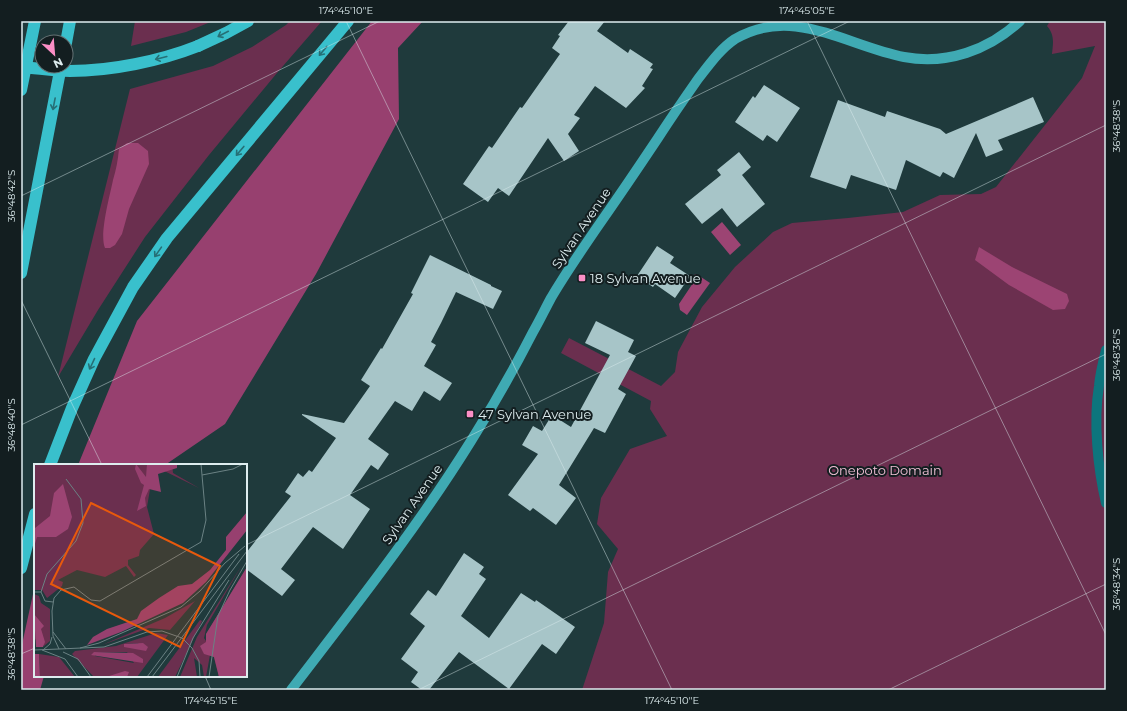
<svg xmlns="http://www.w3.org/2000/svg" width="1127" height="711" font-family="Montserrat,sans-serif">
	<rect width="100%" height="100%" fill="#1f3a3c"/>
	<path fill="#6b2f4f" d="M135 21H213L186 32 131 46Z
		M290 21H322L277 73 209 155 145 237 98 310 58 377 130 89 213 66 252 47 286 25Z
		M1050 21H1106V690H582L604 623 608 572 618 549 597 524 601 498 630 449 667 436 650 409 651 401 561 353 569 338 661 386 675 372 678 352 702 307 735 267 773 232 792 223 848 218 903 212 940 195 981 194 996 187 1082 78 1095 46 1052 54C1053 44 1055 35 1047 26Z"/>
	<path fill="#97406f" d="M372 21H423L398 48 399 119 316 274 225 424 165 465H78L137 321Z
		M35 585V676H44L40 690H21V649Z"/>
	<path fill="#9c4473" d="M127 143H138L148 151 149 164 129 209 122 234 115 245 110 248H105C99 235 110 195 113 180 116 170 118 160 119 149Z
		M722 222 741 245 730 255 711 232Z
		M979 247 1012 267 1067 294 1069 301 1065 309 1053 310 1009 285 975 260Z
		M695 274 698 275 710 283 687 315 680 310 679 304 693 283 691 280Z"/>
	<path fill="#a7c5c8" d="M569 21H605L597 31 628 53 630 49 653 64 650 68 653 69 642 86 645 88 626 108 595 86 574 115 580 118 568 134 579 151 564 161 548 138 509 196 498 188 488 202 463 184 489 146 492 148 520 107 522 108 560 54 552 48 560 36 558 35Z
		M764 85 800 108 777 142 767 135 763 141 735 122 753 96 755 98Z
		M1033 97 1044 122 998 140 1003 150 986 157 976 133 954 178 943 172 940 177 906 160 896 190 851 175 846 189 810 177 838 100 885 117 887 111 940 129 946 134Z
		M739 152 751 167 742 175 765 204 737 227 722 208 702 224 685 204 721 175 717 170Z
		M657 246 674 257 670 263 690 276 675 298 655 284 653 287 637 276Z
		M430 255 491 285V286L502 291 493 309 456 292 441 323 431 342 436 345 424 366 452 383 440 401 424 391 412 411 395 401 368 439 389 454 378 470 371 465 350 495 370 509 343 549 313 527 281 569 295 580 282 596 246 569V553L291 496 285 492 298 473 303 477 309 470 312 472 336 438 302 415V414L344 423 370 386 361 380 381 348 382 349 413 294 411 293Z
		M596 321 634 340 628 352 636 356 618 389 626 394 605 433 594 428 559 485 576 498 556 525 533 508 530 511 508 495 538 454 522 445 533 426 542 431 552 415 571 427 610 355 585 343Z
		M464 553 484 567 479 574 486 579 461 616 489 638 521 593 535 602 536 600 575 627 556 654 542 644 509 689 459 652 429 690H422L411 682 418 672 401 659 425 626 410 614 428 590 436 596Z"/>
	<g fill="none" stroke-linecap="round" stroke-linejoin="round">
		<path stroke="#0d757d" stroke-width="10" d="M1106 350C1103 362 1100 374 1099 386 1093 422 1098 469 1106 503"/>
		<path stroke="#3faab3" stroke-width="10" d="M291 690C353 609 417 528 471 441 493 406 514 369 533 332 540 320 545 309 551 298 565 274 581 251 596 229 617 199 638 168 658 138 671 118 684 99 698 79 709 65 720 49 735 39 793 5 847 46 904 57 947 65 989 50 1020 21"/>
		<path stroke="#39c0cc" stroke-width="12" d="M66 43 70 21
			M198 46 226 33 248 21
			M21 90 35 21
			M21 273 61 66
			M50 465 72 408 94 359 133 287 167 238 348 21
			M21 568 35 514"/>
		<path stroke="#39c0cc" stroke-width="12" d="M21 67C37 68 54 71 70 71 111 71 160 61 198 46"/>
	</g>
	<defs><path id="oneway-shaft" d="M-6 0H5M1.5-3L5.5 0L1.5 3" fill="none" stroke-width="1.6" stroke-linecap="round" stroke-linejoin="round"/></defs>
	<g stroke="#266f76">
		<use href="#oneway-shaft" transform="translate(223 34) rotate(153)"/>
		<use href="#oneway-shaft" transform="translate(323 51) rotate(130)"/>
		<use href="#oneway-shaft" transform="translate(161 58) rotate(166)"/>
		<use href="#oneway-shaft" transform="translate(54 104) rotate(101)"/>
		<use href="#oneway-shaft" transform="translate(240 151) rotate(130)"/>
		<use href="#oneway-shaft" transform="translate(158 252) rotate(125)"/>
		<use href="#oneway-shaft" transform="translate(92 364) rotate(115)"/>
	</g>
	<path fill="none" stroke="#deedef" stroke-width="1" stroke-opacity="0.45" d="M346 21 672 690M807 21 1106 635M21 196 380 21M21 300 102 465M21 425 850 21M246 545 1106 125M21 654 35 648M205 676 211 690M418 690 1106 354M888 690 1106 584"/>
	<g fill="#fb8fc6" stroke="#131e20" stroke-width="1.5">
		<rect x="578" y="274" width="8" height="8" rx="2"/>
		<rect x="466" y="410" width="8" height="8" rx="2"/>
	</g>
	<g text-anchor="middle" stroke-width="4" stroke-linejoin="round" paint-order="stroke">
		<g font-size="13" fill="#deedef" stroke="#131e20">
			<text transform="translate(581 228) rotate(-56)" y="5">Sylvan Avenue</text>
			<text transform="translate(412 504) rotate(-55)" y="5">Sylvan Avenue</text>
		</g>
		<g font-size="13" fill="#deedef" stroke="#131e20" text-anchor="start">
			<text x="590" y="283">18 Sylvan Avenue</text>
			<text x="478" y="419">47 Sylvan Avenue</text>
		</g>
		<g font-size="13" fill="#f1c0d6" stroke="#131e20">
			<text x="885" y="475">Onepoto Domain</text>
		</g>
	</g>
	<g transform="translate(34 464)">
		<rect width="213" height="213" fill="#1f3a3c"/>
		<path d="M0 0H138L139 9 165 24 120 2 113 43 120 70 106 86 105 92 94 96V101L102 111 100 113 92 102 71 113 43 106 24 116 29 118 28 122 13 134 8 126H0ZM208 101 173 161 170 174 172 177V170L213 103V213H185L180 193 176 191 172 213H170L168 201 160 194 163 213H146L163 173ZM0 130 5 132 7 139 16 145V177L10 182 8 173 0 176ZM161 137 136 166 115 164 68 181 131 154ZM166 156 168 157 141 213H124ZM122 169 134 171 103 213H60L38 190 41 187 82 182ZM104 179 110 186 90 182 91 180ZM60 188H93L100 199 61 192ZM5 190 25 193 41 213H6Z" fill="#6b2f4f" fill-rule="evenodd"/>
		<path d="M102 0 112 13 113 0H143V4L124 10 127 28 115 25 111 34 112 42 103 47 110 21 107 19 101 5ZM213 48V66L172 118 149 139 87 168 53 181 59 173 73 165 103 155 107 147 125 134 144 122 158 120 176 106 192 86V73ZM109 179 114 183 112 187 90 183V180ZM60 188 99 189 109 195V199L57 191Z" fill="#97406f"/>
		<path d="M29 20 38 53 34 65 22 73H3L0 83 1 64 16 52 20 29ZM213 103V213H185L180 193 170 190 166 182 172 178V170ZM0 150 10 162 7 165 11 178 9 183H2ZM0 190H5L6 213H0ZM91 207 95 208 93 213H72Z" fill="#9c4473"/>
		<path fill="none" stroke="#6b8284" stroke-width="1" d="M168 11 199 5 209 0M0 128H7L11 137 19 138M7 128 13 110 42 77 49 59 47 35 32 15M19 168 32 185M46 184 65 179 147 143 166 127 191 99 211 82M25 185 70 183 113 168 128 167 148 174 158 184 165 197 166 213M0 186 25 185 19 172 18 147 20 134 27 126 40 123 57 136 66 137 167 78 172 56 167 0M8 186 31 195 44 213M9 186 16 180 18 173M29 188 44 195 57 213M113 213 205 90M118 213 213 87M143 213 159 174 195 116M175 213 184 152 196 126 213 97"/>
		<path fill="#e8590c" fill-opacity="0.15" stroke="#e8590c" stroke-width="2" d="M57 39 186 102 146 183 17 120Z"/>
		<rect width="213" height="213" fill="none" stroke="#deedef" stroke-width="2"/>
	</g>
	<rect width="1127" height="711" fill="none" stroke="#131e20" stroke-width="44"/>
	<g transform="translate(54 54) rotate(154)"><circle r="19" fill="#131e20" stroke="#647173"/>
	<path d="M0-3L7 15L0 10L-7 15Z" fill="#fb8fc6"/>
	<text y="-6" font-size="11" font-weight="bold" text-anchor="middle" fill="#deedef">N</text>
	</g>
	<rect x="22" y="22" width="1083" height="667" fill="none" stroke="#deedef" stroke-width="1.5"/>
	<g font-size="10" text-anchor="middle" fill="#deedef">
		<text x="346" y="14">174°45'10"E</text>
		<text x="807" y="14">174°45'05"E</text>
		<text transform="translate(1116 126) rotate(-90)" y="4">36°48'38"S</text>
		<text transform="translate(11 196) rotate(-90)" y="4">36°48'42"S</text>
		<text transform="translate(1116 355) rotate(-90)" y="4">36°48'36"S</text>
		<text transform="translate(11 425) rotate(-90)" y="4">36°48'40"S</text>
		<text transform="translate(1116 584) rotate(-90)" y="4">36°48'34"S</text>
		<text transform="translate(11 654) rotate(-90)" y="4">36°48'38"S</text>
		<text x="211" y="704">174°45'15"E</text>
		<text x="672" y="704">174°45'10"E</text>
	</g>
</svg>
